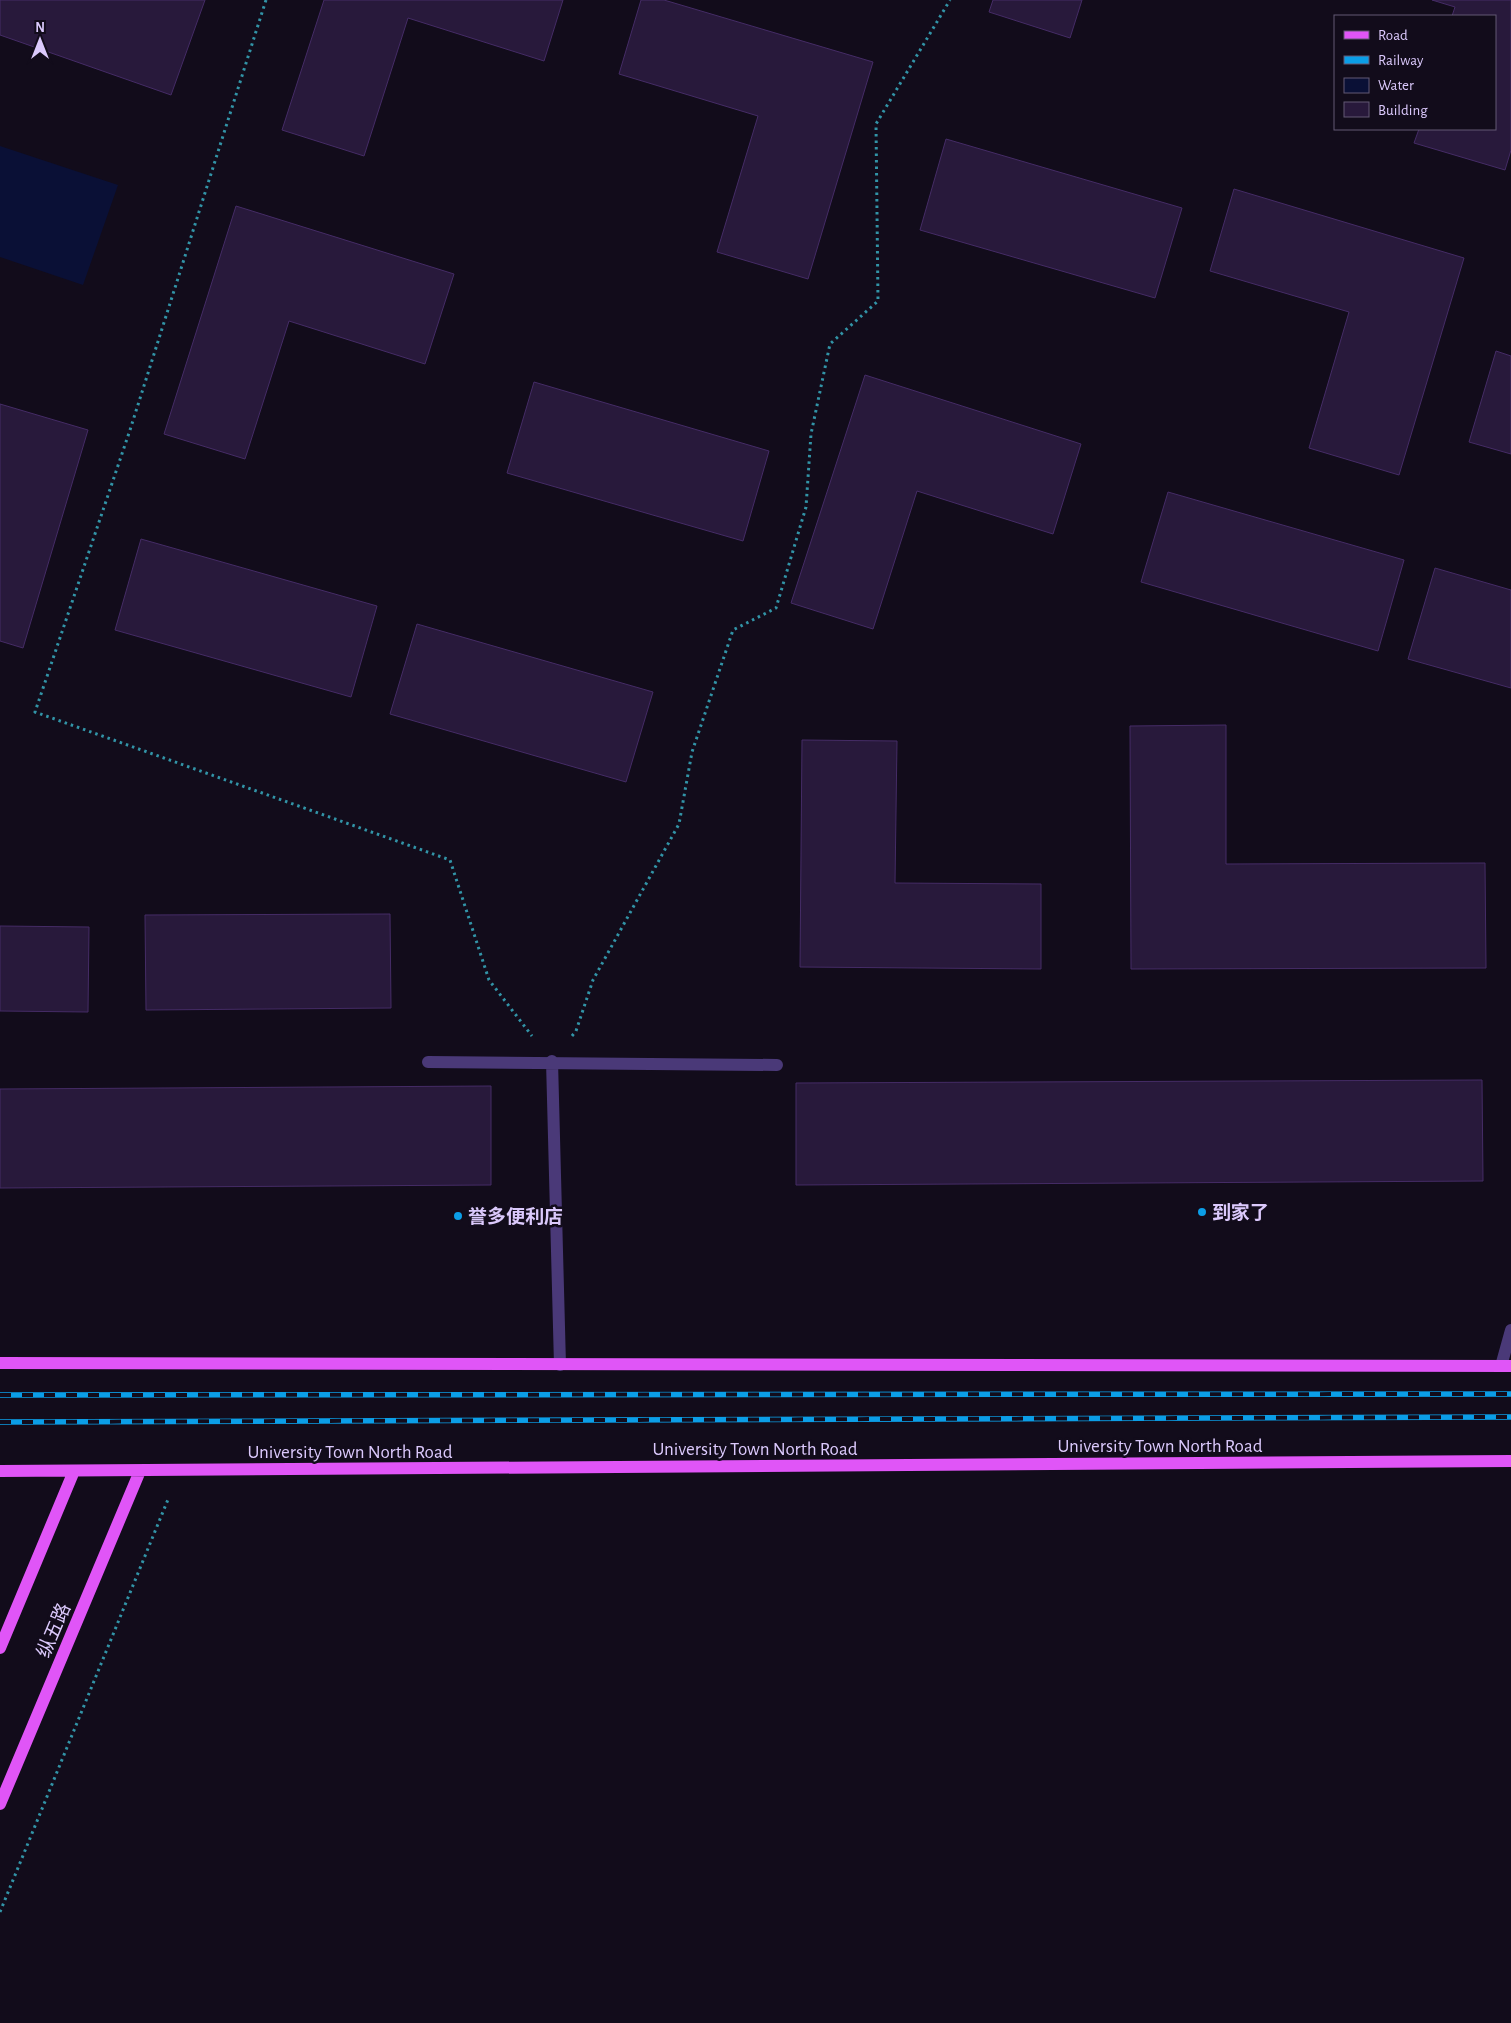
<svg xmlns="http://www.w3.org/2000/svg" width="1511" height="2023" font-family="'Alegreya Sans','Noto Sans SC',sans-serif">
	<rect width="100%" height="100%" fill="#120c1b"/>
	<path fill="#0a1036" d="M0 146 118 185 83 285 0 257Z"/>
	<path fill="#28193b" stroke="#452c66" d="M0 0H205L171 95 0 35Z
		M324 0H563L544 61 408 18 364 156 282 130Z
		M641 0H664L873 62 808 279 717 252 758 116 619 74Z
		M993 0H1082L1070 38 989 12Z
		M1432 0H1511V150L1505 170 1414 143 1419 129H1495V16H1452L1455 7Z
		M946 139 1182 208 1155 298 920 230Z
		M1234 189 1464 258 1399 475 1309 448 1349 312 1210 271Z
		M236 206 454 274 425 364 289 321 245 459 164 434Z
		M1496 351 1511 356V454L1469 442Z
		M865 375 1081 444 1053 534 917 491 873 629 791 603Z
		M534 382 769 451 743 541 507 473Z
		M0 404 88 430 23 648 0 641Z
		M1168 492 1404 560 1378 651 1141 582Z
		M141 539 377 606 351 697 115 630Z
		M1435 568 1511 590V688L1408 659Z
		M417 624 653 692 626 782 390 714Z
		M1226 725V864L1485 863 1486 968 1131 969 1130 726Z
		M802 740 897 741 895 883 1041 884V969L800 967Z
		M390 914 391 1008 146 1010 145 915Z
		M0 926 89 927 88 1012 0 1011Z
		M1482 1080 1483 1181 796 1185V1083Z
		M491 1086V1185L0 1188V1089Z"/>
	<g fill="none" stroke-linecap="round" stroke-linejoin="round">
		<path stroke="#3294a7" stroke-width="3" stroke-dasharray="2.5 4" stroke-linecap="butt" d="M266 0 130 430 35 712 450 860 489 980 532 1036
			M572 1036 576 1031 593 980 679 824 692 752 733 630 776 608 806 507 811 434 830 344 878 301 876 124 950 0
			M0 1912 169 1497"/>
		<path stroke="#4a3978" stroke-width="12" d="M552 1061 560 1365
			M428 1062 777 1065
			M1501 1366 1511 1330"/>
		<path stroke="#e055f7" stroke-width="12" d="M0 1363 1511 1366
			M0 1471 1511 1461
			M0 1648 74 1471
			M0 1804 140 1471"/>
		<defs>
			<path id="rail" d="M0 1395 1511 1394
				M0 1422 1511 1417"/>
		</defs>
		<use href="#rail" stroke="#0b9ee7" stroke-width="5.5"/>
		<use href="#rail" stroke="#120c1b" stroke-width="4" stroke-dasharray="11" stroke-linecap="butt"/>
	</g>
	<g fill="#0b9ee7" stroke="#120c1b" stroke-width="2">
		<circle cx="1202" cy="1212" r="5"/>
		<circle cx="458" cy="1216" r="5"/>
	</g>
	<g text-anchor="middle" stroke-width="5" stroke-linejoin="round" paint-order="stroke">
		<g font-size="19" font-weight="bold" fill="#dbc9fc" stroke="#120c1b" text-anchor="start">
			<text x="1212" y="1219">到家了</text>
			<text x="468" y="1223">誉多便利店</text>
		</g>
		<g font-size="19" fill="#dbc9fc" stroke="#120c1b">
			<text x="1160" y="1452">University Town North Road</text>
			<text x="755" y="1455">University Town North Road</text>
			<text x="350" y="1458">University Town North Road</text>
			<text transform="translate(53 1630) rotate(-67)" y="7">纵五路</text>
		</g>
	</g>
	<rect x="1334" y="15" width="162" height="115" fill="#120c1b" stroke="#625875"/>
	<rect x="1344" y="31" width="25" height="8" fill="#e055f7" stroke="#625875"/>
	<text x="1378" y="40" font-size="15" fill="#dbc9fc">Road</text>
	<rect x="1344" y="56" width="25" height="8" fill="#0b9ee7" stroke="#625875"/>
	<text x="1378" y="65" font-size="15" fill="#dbc9fc">Railway</text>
	<rect x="1344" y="78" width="25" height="15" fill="#0a1036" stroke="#625875"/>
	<text x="1378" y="90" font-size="15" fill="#dbc9fc">Water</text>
	<rect x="1344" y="102" width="25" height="15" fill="#28193b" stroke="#625875"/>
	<text x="1378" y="115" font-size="15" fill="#dbc9fc">Building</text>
	<g transform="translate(40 40)" stroke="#120c1b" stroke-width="4" paint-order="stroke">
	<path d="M0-4L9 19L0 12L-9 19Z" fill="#dbc9fc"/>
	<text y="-8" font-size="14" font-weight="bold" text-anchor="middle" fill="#dbc9fc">N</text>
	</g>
</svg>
